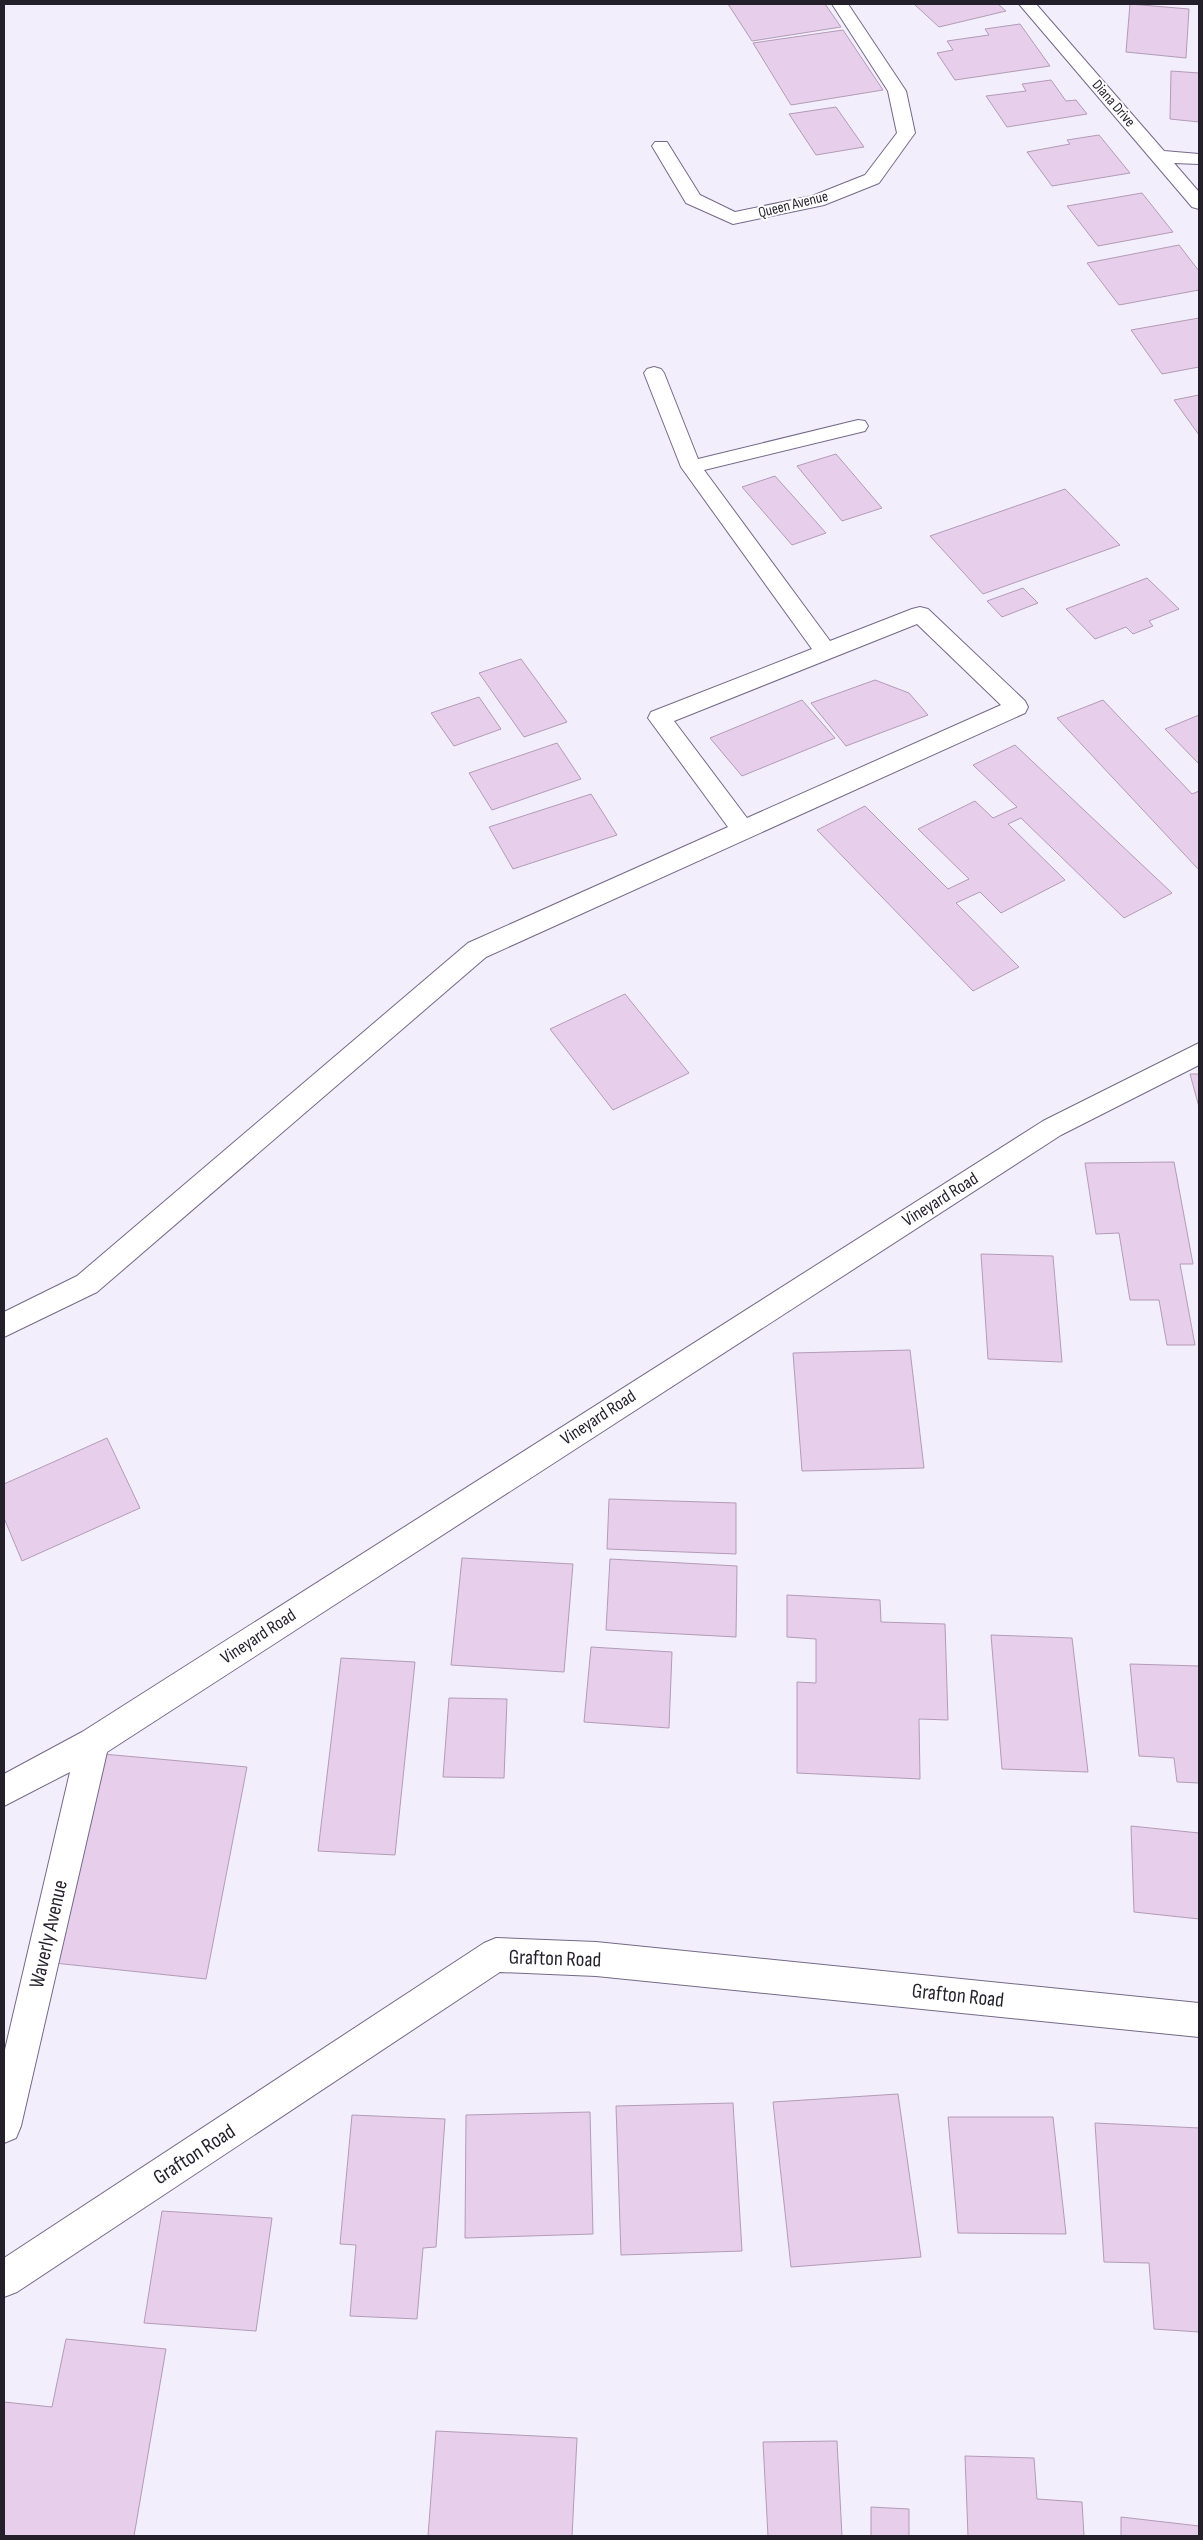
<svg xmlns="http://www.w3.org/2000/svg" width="1203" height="2540" font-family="'Sofia Sans Condensed',sans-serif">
	<rect width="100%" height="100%" fill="#f3eefc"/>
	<path fill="#e7cfec" stroke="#b29bb7" d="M728 4H825L841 27 752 41Z
		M914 4H998L1006 11 939 27Z
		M1130 4 1189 9 1186 58 1126 52Z
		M1020 24 1050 66 955 80 937 53 953 50 947 41 989 35 985 29Z
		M843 30 883 90 791 105 753 43Z
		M1171 71 1199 73V122L1170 119Z
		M1051 80 1066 101 1076 100 1087 114 1007 127 986 96 1026 91 1022 84Z
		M836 107 864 147 816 155 789 114Z
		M1099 135 1130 173 1052 186 1027 152 1070 144 1067 140Z
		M1142 193 1173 232 1098 246 1067 206Z
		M1179 245 1199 271V290L1119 305 1087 263Z
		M1199 318V367L1162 374 1131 330Z
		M1199 395V435L1174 400Z
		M836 454 882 508 842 521 797 466Z
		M775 476 826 533 792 545 742 487Z
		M1065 489 1120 545 983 594 930 536Z
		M1147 578 1179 609 1149 621 1153 626 1133 634 1126 627 1095 639 1066 609Z
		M1023 588 1038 603 1002 617 987 601Z
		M521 659 567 722 524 737 479 673Z
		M875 680 909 693 928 715 846 746 811 703Z
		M479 697 501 729 454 746 431 713Z
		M802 700 835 738 742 776 710 738Z
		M1103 700 1192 794 1199 791V870L1057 718Z
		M1199 715V764L1165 729Z
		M557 743 581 779 492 810 469 773Z
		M1015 745 1172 893 1124 918 1021 818 1008 824 1065 880 1001 913 980 892 956 903 1019 967 973 991 817 830 865 806 948 889 969 879 918 829 975 801 993 818 1017 807 973 765Z
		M591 794 617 835 513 869 489 827Z
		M625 994 689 1073 613 1110 550 1029Z
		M1190 1074H1199V1107Z
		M1174 1162 1193 1264H1180L1195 1345H1167L1159 1300H1130L1119 1233 1096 1234 1085 1163Z
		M981 1254 1053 1256 1062 1362 988 1359Z
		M910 1350 924 1468 802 1471 793 1353Z
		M107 1438 140 1508 22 1561 4 1518V1484Z
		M609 1499 736 1503V1554L607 1549Z
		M462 1558 573 1564 564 1672 451 1665Z
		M610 1559 737 1566 736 1637 606 1630Z
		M787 1595 880 1600 881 1622 945 1624 948 1720 919 1719 920 1779 797 1773V1682L816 1683V1639L787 1637Z
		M991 1635 1072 1638 1088 1772 1002 1769Z
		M591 1647 672 1652 669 1728 584 1722Z
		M341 1658 415 1662 395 1855 318 1851Z
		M1130 1664 1199 1666V1783L1177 1782 1174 1758 1139 1756Z
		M449 1698 507 1699 504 1778 443 1777Z
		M103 1754 247 1767 206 1979 54 1963Z
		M1131 1826 1199 1833V1919L1134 1912Z
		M898 2094 921 2257 791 2267 773 2102Z
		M733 2103 742 2251 621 2255 616 2106Z
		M590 2112 593 2234 465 2238 466 2115Z
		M352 2115 445 2119 436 2247 423 2248 417 2319 350 2316 356 2245 340 2244Z
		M948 2117H1053L1066 2234 958 2233Z
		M1095 2123 1199 2128V2332L1154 2329 1149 2263 1104 2262Z
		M162 2211 272 2218 256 2331 144 2323Z
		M66 2339 166 2349 134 2536H4V2402L52 2407Z
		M436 2431 577 2438 572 2536H428Z
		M837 2441 842 2536H768L763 2442Z
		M965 2456 1034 2458 1037 2499 1082 2502 1084 2536H968Z
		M871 2507 909 2509V2536H871Z
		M1121 2517 1199 2526V2536H1121Z"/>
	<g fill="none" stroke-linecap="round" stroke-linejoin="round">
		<defs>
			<path id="lane" d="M832 4H848L906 91 915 133 912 137 879 183 824 205 733 224 686 203 652 146 655 142H667L700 195 735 212 812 196 865 175 897 133 888 91Z
				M654 367 661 369 664 373 698 459 858 420 865 421 868 426 865 431 704 470 830 641 912 609 920 607 928 609 1025 701 1028 707 1025 713 486 957 97 1292 4 1337V1312L77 1276 468 943 728 827 648 718 651 712 812 649 681 467 644 373 647 369ZM917 624 1001 705 747 818 674 721Z"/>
			<path id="street" d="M1019 4H1036L1164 151 1199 154V164L1174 163 1199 192V209L1192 207Z
				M1199 1043V1065L1061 1135 107 1752 21 2126 16 2138 4 2143V2054L70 1772 4 1806V1774L82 1732 1043 1121Z
				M496 1938 596 1942 1199 2003V2037L596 1976 500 1972 17 2292 4 2297V2258L484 1943Z"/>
		</defs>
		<use href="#lane" stroke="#746a88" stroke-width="2"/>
		<use href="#street" stroke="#746a88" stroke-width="2"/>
		<use href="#lane" fill="#fff" fill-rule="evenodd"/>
		<use href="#street" fill="#fff" fill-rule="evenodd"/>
	</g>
	<g text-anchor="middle" stroke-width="4" stroke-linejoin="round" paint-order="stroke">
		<g font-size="15" fill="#231f2b" stroke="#fff">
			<text transform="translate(1114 103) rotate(49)" y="5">Diana Drive</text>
			<text transform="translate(793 204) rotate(-14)" y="5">Queen Avenue</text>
		</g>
		<g font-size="18" fill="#231f2b" stroke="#fff">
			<text transform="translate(940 1199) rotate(-32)" y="6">Vineyard Road</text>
			<text transform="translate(598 1417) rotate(-33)" y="6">Vineyard Road</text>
			<text transform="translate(258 1636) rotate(-33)" y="6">Vineyard Road</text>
		</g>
		<g font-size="21" fill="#231f2b" stroke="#fff">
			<text transform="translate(48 1934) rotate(-77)" y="7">Waverly Avenue</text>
			<text transform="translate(555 1958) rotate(2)" y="7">Grafton Road</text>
			<text transform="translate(958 1995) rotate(6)" y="7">Grafton Road</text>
			<text transform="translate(194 2154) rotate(-33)" y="7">Grafton Road</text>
		</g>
	</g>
	<rect width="1203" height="2540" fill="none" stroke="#231f2b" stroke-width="10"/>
</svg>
